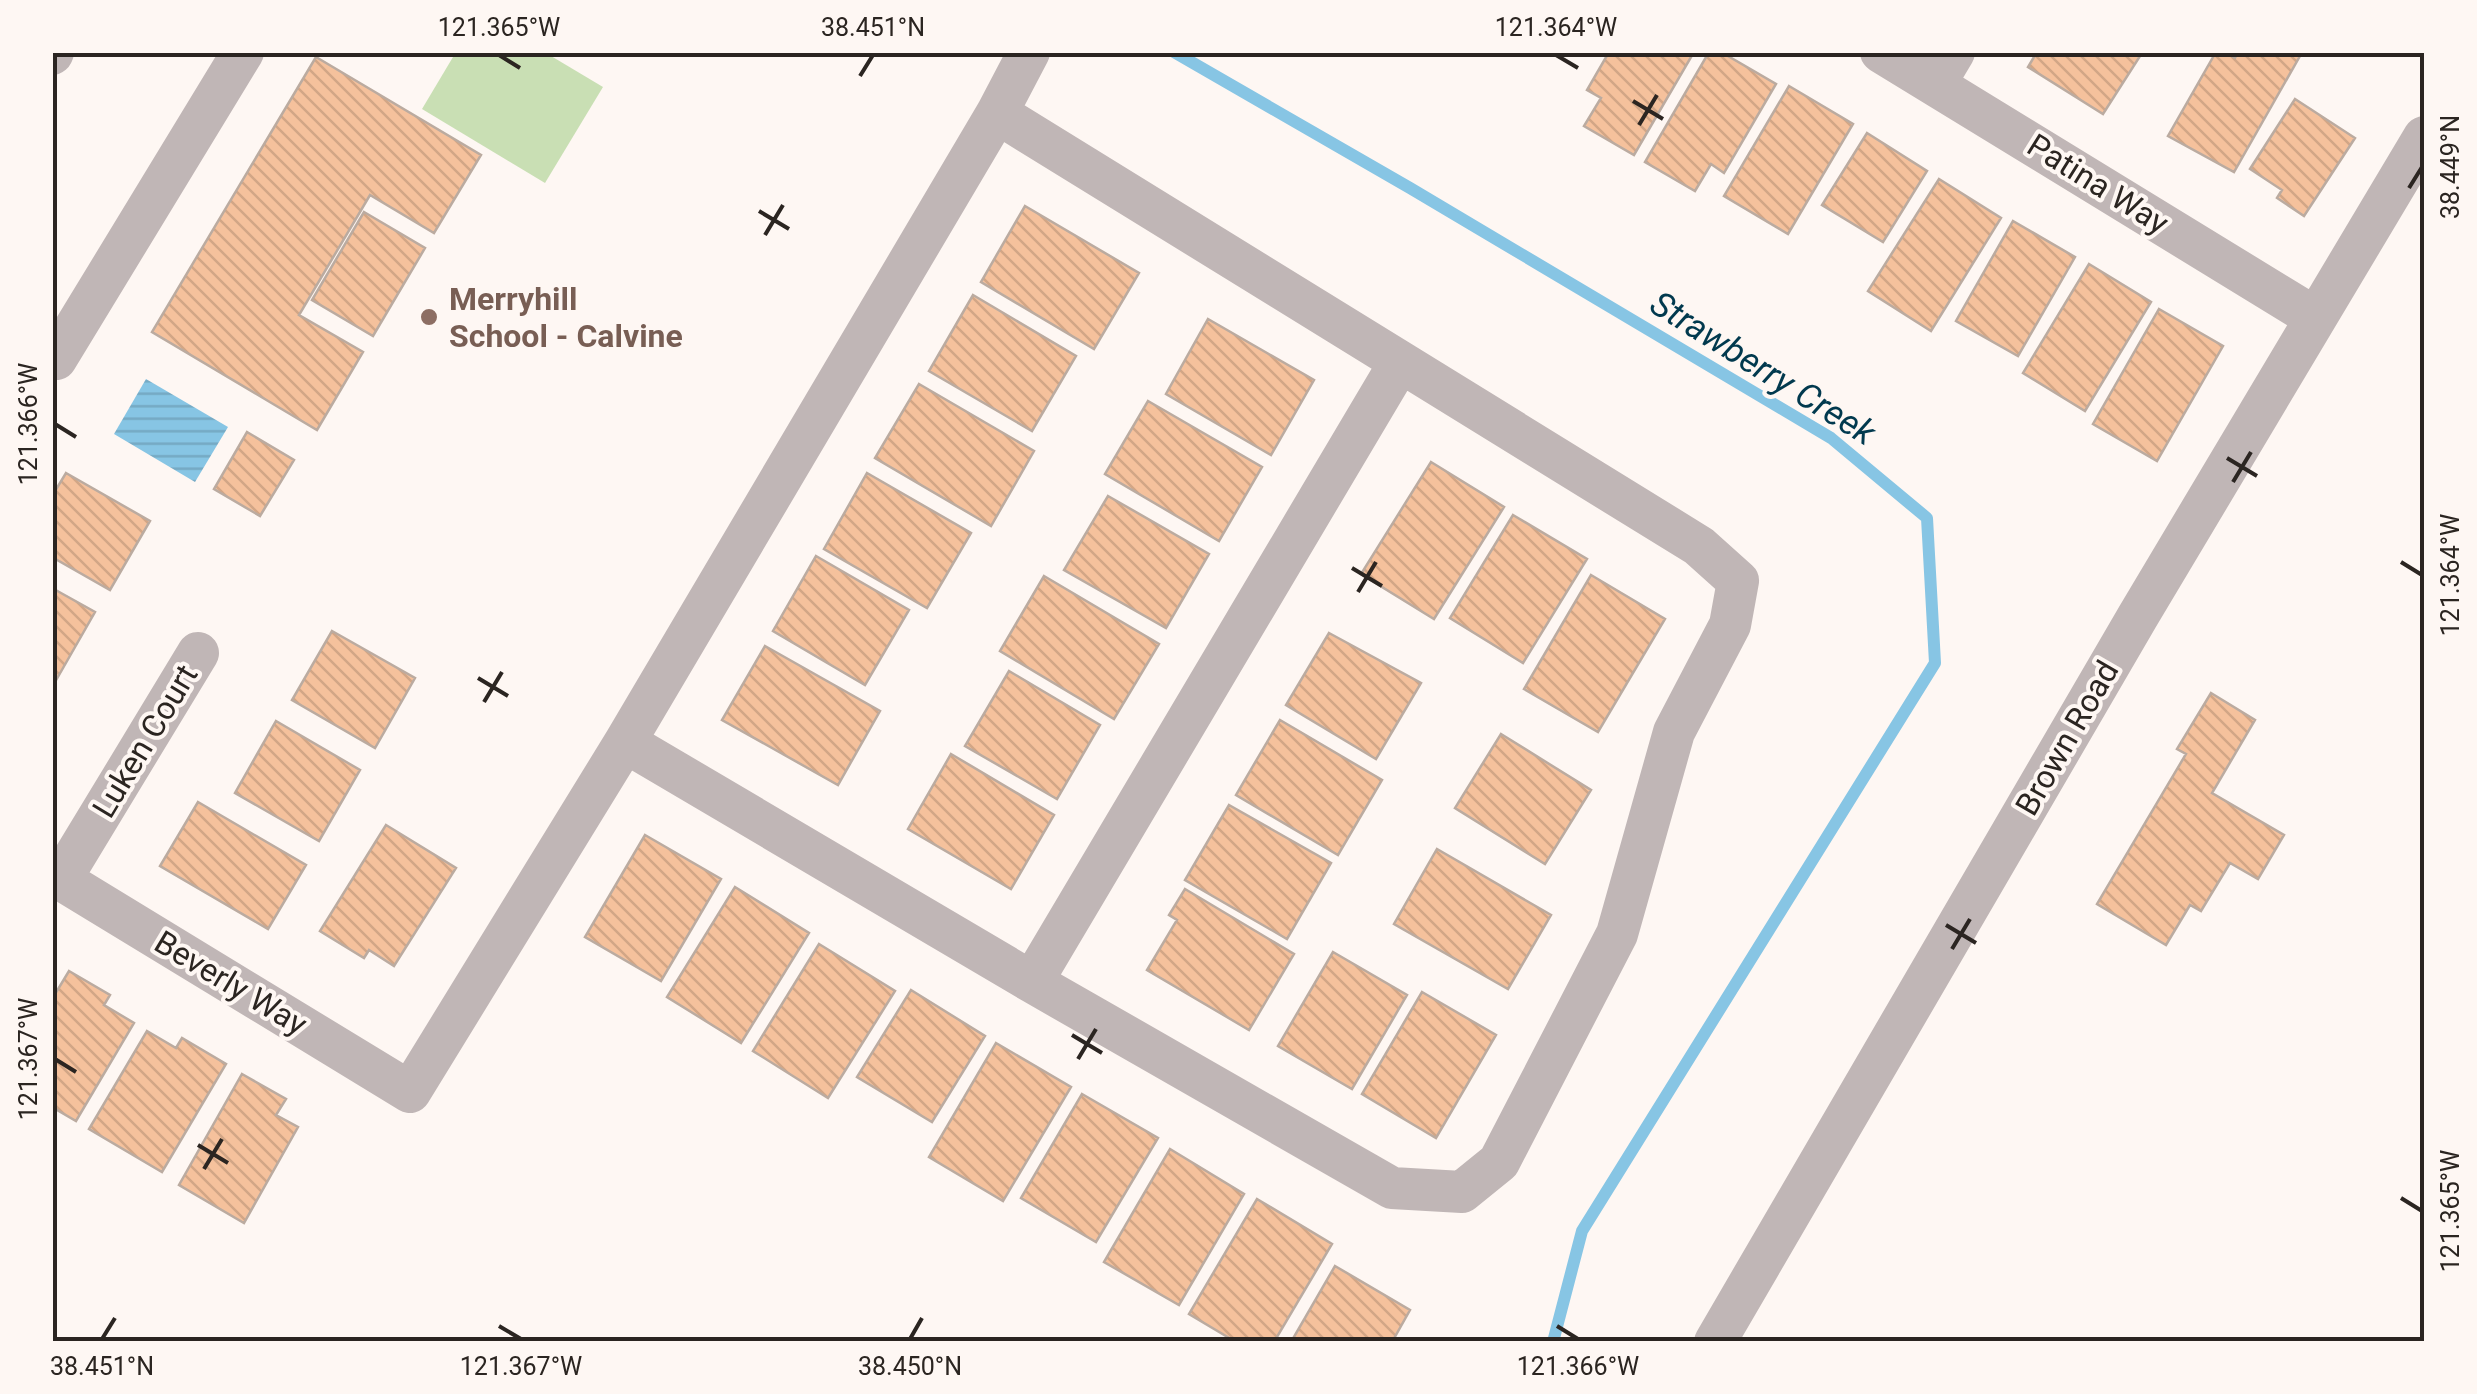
<svg xmlns="http://www.w3.org/2000/svg" width="2477" height="1394" font-family="Roboto,sans-serif">
	<defs>
		<pattern id="water-rules" width="6" height="5" patternUnits="userSpaceOnUse" patternTransform="scale(2.5)"><rect width="6" height="5" fill="#87c5e4"/><path d="M0 2.5h6" fill="none" stroke="#75a9c3"/></pattern>
		<pattern id="building-back-hatch" width="6" height="6" patternUnits="userSpaceOnUse" patternTransform="scale(2.5)"><rect width="6" height="6" fill="#f5c19c"/><path d="M-1 5l2 2M0 0l6 6M5-1l2 2" fill="none" stroke="#d2a686"/></pattern>
	</defs>
	<rect width="100%" height="100%" fill="#fef7f3"/>
	<path fill="#c9dfb4" d="M456 52 546 53 603 87 545 183 422 109Z"/>
	<path fill="url(#water-rules)" d="M146 379 228 427 195 482 114 434Z"/>
	<g fill="none" stroke-linecap="round" stroke-linejoin="round">
		<path stroke="#87c5e4" stroke-width="12" d="M1174 52 1410 188 1831 438 1927 518 1935 663 1582 1231 1553 1342"/>
	</g>
	<path fill="url(#building-back-hatch)" stroke="#bbaba0" stroke-width="2.5" d="M1609 52H1694L1634 155 1584 126 1601 98 1587 90Z
		M1709 52H1721L1776 84 1724 173 1711 164 1695 191 1645 162Z
		M2037 52H2141L2142 53 2103 114 2028 67Z
		M2216 52H2226L2235 58 2238 52H2294L2300 56 2234 172 2168 136Z
		M316 57 481 155 434 233 370 195 299 315 363 352 317 430 152 332Z
		M1789 86 1853 124 1788 234 1724 196Z
		M2295 99 2355 138 2304 216 2277 198 2282 190 2250 169Z
		M1867 133 1927 171 1883 242 1822 205Z
		M1939 179 2001 218 1931 331 1868 291Z
		M1025 206 1139 273 1094 349 981 282Z
		M364 212 425 248 373 336 312 300Z
		M2013 221 2075 257 2018 356 1956 321Z
		M2089 264 2151 302 2085 411 2023 373Z
		M973 295 1076 356 1032 431 929 371Z
		M2159 309 2223 346 2157 461 2093 424Z
		M1208 319 1314 380 1271 455 1166 394Z
		M919 384 1034 451 991 526 875 458Z
		M1148 401 1262 467 1219 541 1105 474Z
		M247 432 294 460 260 516 214 489Z
		M1431 462 1504 507 1434 619 1361 574Z
		M66 473 150 521 110 590 52 557V496Z
		M867 473 971 533 927 608 824 549Z
		M1108 496 1209 554 1166 628 1064 570Z
		M1513 515 1587 559 1523 663 1450 618Z
		M816 556 909 610 865 685 773 631Z
		M1591 575 1665 619 1598 732 1524 689Z
		M1044 576 1159 644 1114 719 1000 651Z
		M52 588 95 612 55 682 52 680Z
		M332 631 415 678 375 748 292 700Z
		M1329 633 1421 683 1376 759 1286 705Z
		M765 646 880 711 838 785 722 720Z
		M1009 671 1100 725 1057 799 965 746Z
		M2211 693 2255 720 2212 793 2284 835 2258 879 2230 863 2201 911 2190 905 2166 945 2097 904 2186 754 2177 749Z
		M1280 720 1382 780 1338 855 1236 795Z
		M276 721 360 770 319 841 235 793Z
		M1501 734 1591 790 1545 864 1455 808Z
		M951 754 1054 815 1011 889 908 829Z
		M198 802 306 865 268 929 160 866Z
		M1229 805 1331 863 1287 939 1185 880Z
		M386 825 456 868 394 966 369 950 364 958 320 931Z
		M645 835 721 879 661 981 585 937Z
		M1437 849 1551 915 1508 989 1394 924Z
		M735 887 809 933 741 1043 667 997Z
		M1185 889 1294 954 1249 1030 1147 970 1177 920 1169 915Z
		M819 944 895 991 828 1098 753 1051Z
		M1333 952 1407 995 1352 1089 1278 1046Z
		M69 971 110 995 104 1005 134 1023 76 1121 52 1107V999Z
		M911 990 985 1036 932 1122 857 1077Z
		M1422 992 1496 1035 1436 1138 1362 1094Z
		M147 1031 176 1048 182 1038 226 1064 162 1172 89 1129Z
		M996 1043 1071 1087 1003 1201 929 1157Z
		M242 1074 286 1099 276 1115 298 1127 244 1223 179 1185Z
		M1082 1094 1158 1138 1096 1242 1021 1198Z
		M1170 1149 1244 1194 1179 1305 1104 1262Z
		M1257 1199 1332 1244 1274 1342H1236L1189 1314Z
		M1335 1266 1410 1310 1392 1342H1291Z"/>
	<g fill="none" stroke-linecap="round" stroke-linejoin="round">
		<path stroke="#c0b6b6" stroke-width="42" d="M1881 52 2314 317
			M52 54 53 52
			M1935 84 1954 52
			M52 357 56 359 243 52
			M625 742 1032 982 1392 1188 1462 1192 1499 1162 1617 934 1674 732 1730 625 1738 581 1699 546 997 113
			M52 874 410 1092 625 742 997 113 1029 52
			M61 879 198 653
			M1032 982 1400 362
			M1715 1342 2138 616 2424 137"/>
	</g>
	<path fill="none" stroke="#2b2521" stroke-width="4" d="M499 55 520 68M1556 55 1578 68M860 76 873 55M1633 101 1663 119M1639 125 1657 95M2409 188 2422 167M759 211 789 229M765 235 783 205M55 424 76 437M2227 458 2257 476M2233 482 2251 452M2401 562 2422 575M1352 568 1382 586M1358 592 1376 562M478 678 508 696M484 702 502 672M1946 925 1976 943M1952 949 1970 919M1072 1035 1102 1053M55 1059 76 1072M1078 1059 1096 1029M198 1145 228 1163M204 1169 222 1139M2401 1198 2422 1211M499 1326 521 1339M1557 1326 1578 1339M102 1339 115 1318M910 1339 922 1318"/>
	<circle fill="#8d6e63" stroke="#fef7f3" stroke-width="4" cx="429" cy="317" r="10"/>
	<g text-anchor="middle" stroke-width="8" stroke-linejoin="round" paint-order="stroke">
		<g font-size="32" fill="#2b2521" stroke="#fef7f3">
			<text transform="translate(2098 184) rotate(32)" y="11">Patina Way</text>
			<text transform="translate(2067 738) rotate(-60)" y="11">Brown Road</text>
			<text transform="translate(145 741) rotate(-59)" y="11">Luken Court</text>
			<text transform="translate(231 983) rotate(31)" y="11">Beverly Way</text>
		</g>
		<g font-size="32" font-weight="bold" fill="#785e54" stroke="#fef7f3" text-anchor="start">
			<text x="449" y="310">Merryhill<tspan x="449" dy="37">School - Calvine</tspan></text>
		</g>
		<g font-size="35" font-style="italic" fill="#01394e" stroke="#fef7f3">
			<text transform="translate(1763 368) rotate(32)" y="12">Strawberry Creek</text>
		</g>
	</g>
	<rect width="2477" height="1394" fill="none" stroke="#fef7f3" stroke-width="110"/>
	<rect x="55" y="55" width="2367" height="1284" fill="none" stroke="#2b2521" stroke-width="4"/>
	<g font-size="25" text-anchor="middle" fill="#2b2521">
		<text x="499" y="36">121.365°W</text>
		<text x="873" y="36">38.451°N</text>
		<text x="1556" y="36">121.364°W</text>
		<text transform="translate(2450 167) rotate(-90)" y="9">38.449°N</text>
		<text transform="translate(28 424) rotate(-90)" y="9">121.366°W</text>
		<text transform="translate(2450 575) rotate(-90)" y="9">121.364°W</text>
		<text transform="translate(28 1059) rotate(-90)" y="9">121.367°W</text>
		<text transform="translate(2450 1211) rotate(-90)" y="9">121.365°W</text>
		<text x="102" y="1375">38.451°N</text>
		<text x="521" y="1375">121.367°W</text>
		<text x="910" y="1375">38.450°N</text>
		<text x="1578" y="1375">121.366°W</text>
	</g>
</svg>
